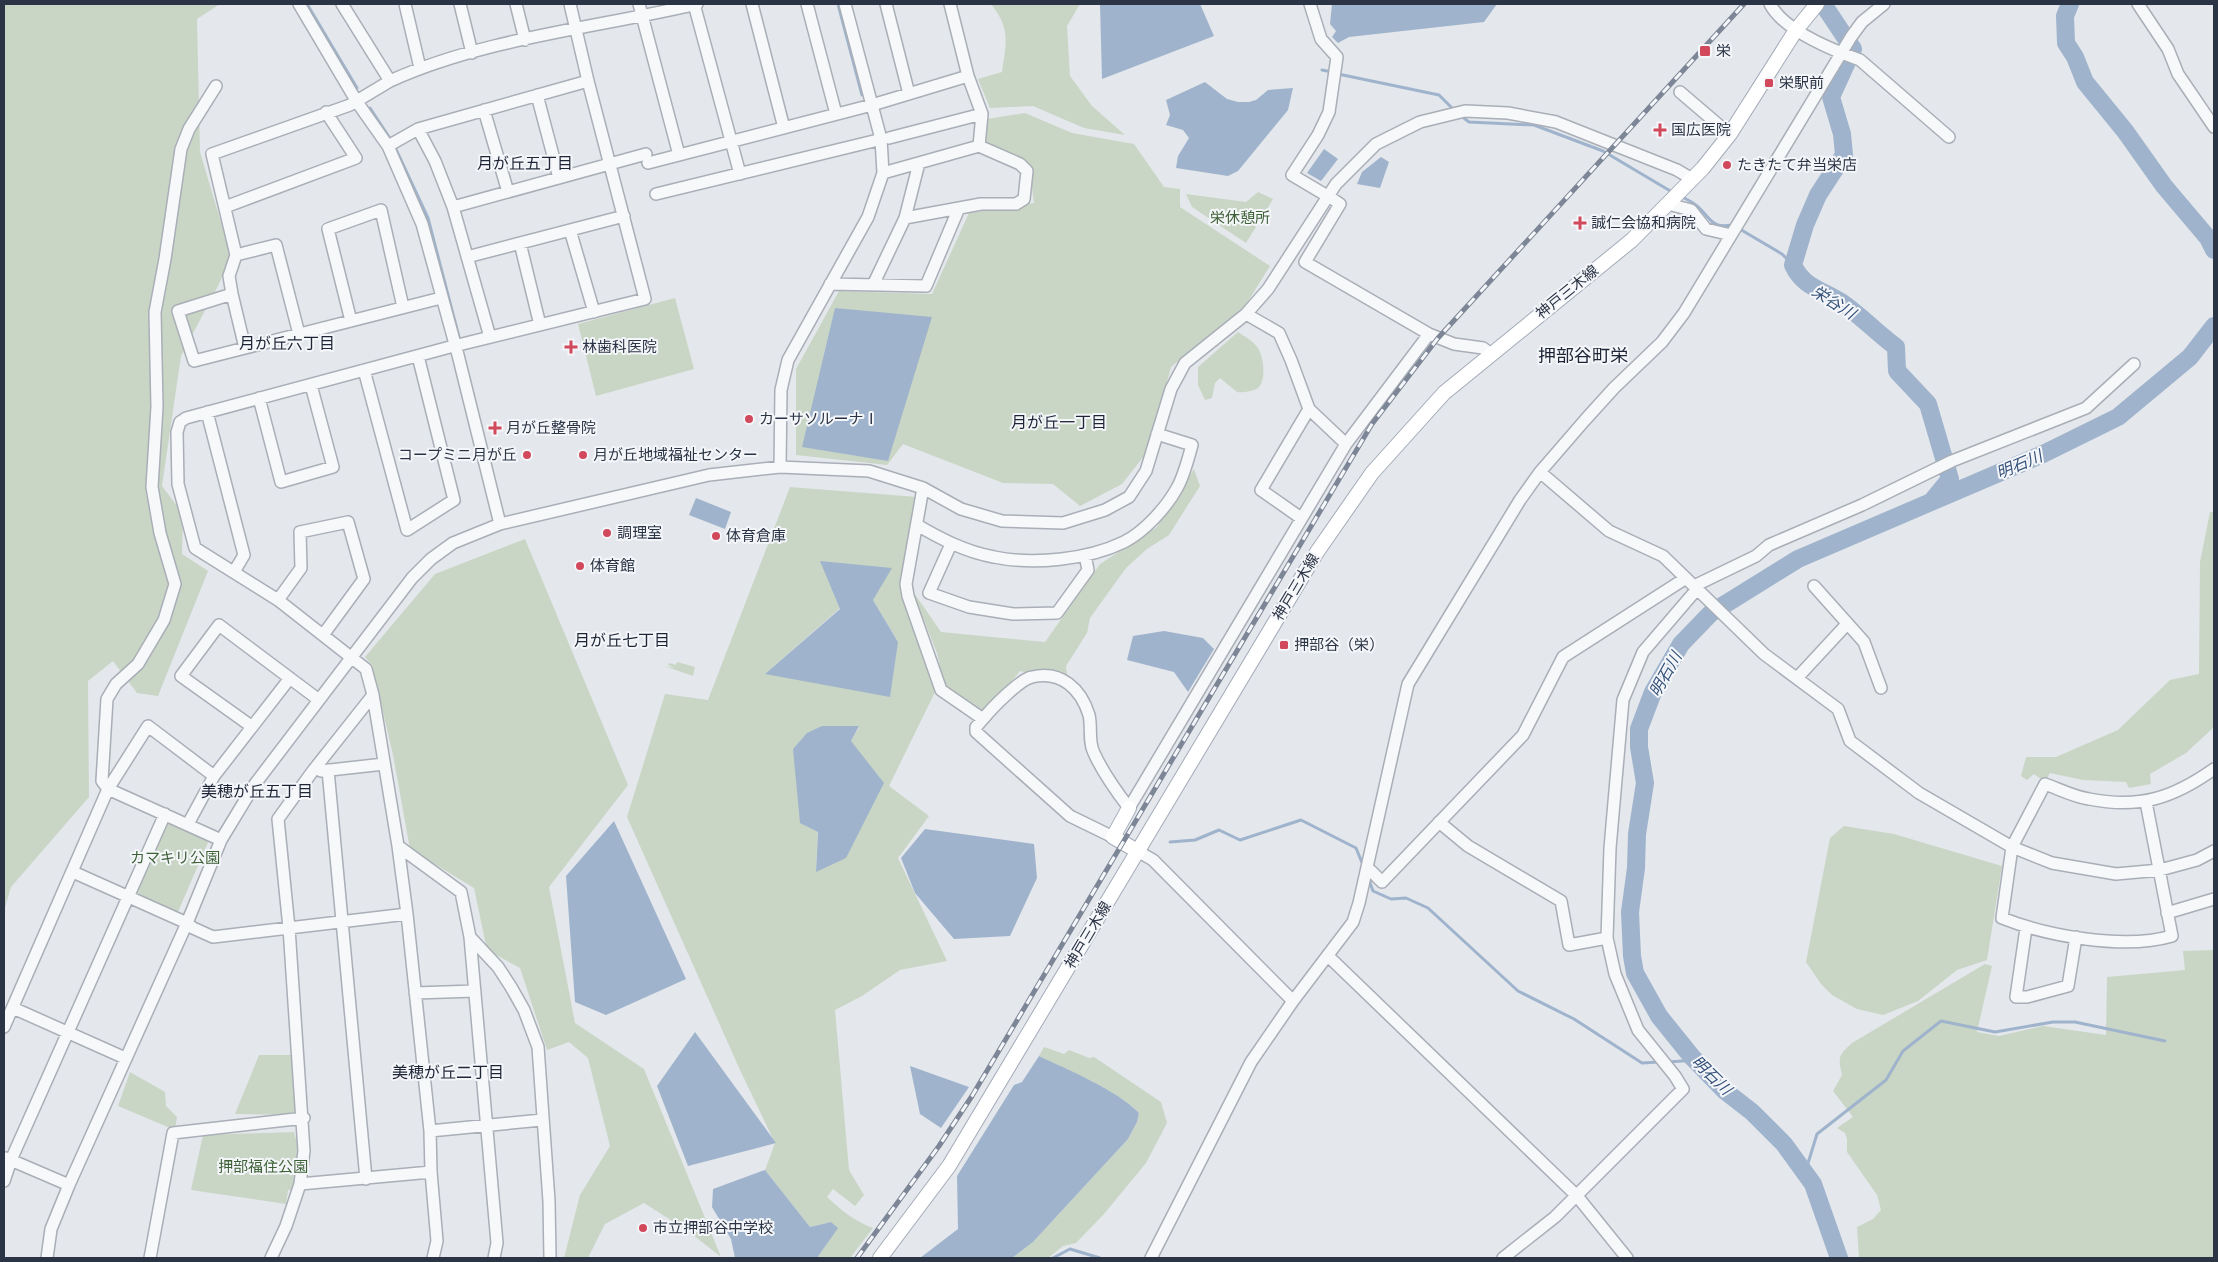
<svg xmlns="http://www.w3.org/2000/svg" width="2218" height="1262" font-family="'Exo 2','Noto Sans JP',sans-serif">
	<rect width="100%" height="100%" fill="#e4e7ec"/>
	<path fill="#c9d6c5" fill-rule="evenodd" d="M4 4H220L197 19 200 152 231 256 218 286 181 356 162 486 183 514 182 554 208 571 158 696 137 693 113 661 88 681 89 797 11 887 4 911Z
		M991 4H1080L1067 26 1070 76 1092 106 1125 135 1084 128 1033 106 990 108 978 79 1002 72C1006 43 1011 29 991 4Z
		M1025 113 1072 133 1134 144 1164 187 1180 189V207L1270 266 1245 306 1171 367 1148 451 1122 484 1080 506 1053 484 1003 483 903 444 887 465 796 455V369L839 291 932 294 969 213 1034 203 1030 173 984 142 987 119Z
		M1258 192 1273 199 1246 243 1192 207 1186 194 1246 202Z
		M675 298 694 369 596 396 578 324Z
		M1238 332C1245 337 1252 340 1257 347 1264 355 1267 382 1257 389 1252 391 1242 393 1237 392L1220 378 1215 383 1212 398 1205 400 1198 385V367Z
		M1194 469 1200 486 1169 535 1147 549 1126 568 1090 618 1087 633 1066 666 1068 682 1020 671 1000 695 980 714 944 686 937 653 912 590 941 632 1045 642 1100 564 1157 527Z
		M790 487 917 497 907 544 901 590 937 688 889 786 929 816 898 858 947 961 900 970 862 996 835 1010 849 1170 864 1195 855 1206 833 1189 827 1197C841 1210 854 1221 873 1228L850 1258H817L837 1228 831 1222 810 1227 765 1170 775 1143 740 1070 627 817 665 694 708 700ZM873 600 898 642 765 674 840 608ZM822 726 859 727 851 741 816 872Z
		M2210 512H2214V727L2186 753 2150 774 2151 784 2129 788 2126 782 2083 780 2050 773 2045 782 2034 774 2027 780 2021 776 2026 757H2056L2118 730 2170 680 2199 674 2200 562Z
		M525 539 628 785 549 887 575 1023 644 1069 721 1257 688 1231 644 1203 605 1224 588 1258H564L580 1195 610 1146 588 1058 569 1042 547 1050 520 968 487 950 474 888 410 849 393 755 372 665 365 657 435 574Z
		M677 662 695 667 693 676 664 666 675 668 668 665 669 663 676 665Z
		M164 819 209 840 177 914 133 895Z
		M1844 826 1894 834 2002 866 1987 960 1957 970 1918 1001 1883 1015 1857 1009 1832 995 1821 984 1806 962 1830 838Z
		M2214 950V1258H1859L1857 1227 1873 1219 1881 1210 1877 1195 1847 1152V1139L1845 1133 1837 1128 1853 1117 1833 1091 1842 1075C1838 1057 1838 1056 1852 1043L1985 964 1992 966 1977 1032 1999 1036 2043 1026 2106 1035 2107 977 2185 970 2183 951Z
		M1044 1047 1064 1054 1069 1050 1089 1058 1094 1057 1161 1102 1167 1123 1146 1163 1104 1214 1076 1243 1063 1246 1048 1258H1012L1033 1242 1128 1139 1137 1122 1139 1113C1117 1090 1068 1071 1039 1056Z
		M259 1055H291L297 1083 300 1115 235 1114Z
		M130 1072 165 1092 166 1106 177 1117 175 1130 118 1106Z
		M294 1132 300 1154 295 1190H288L286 1204 191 1190 203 1135Z"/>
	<path fill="#9fb4cc" d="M1100 4H1200L1214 36 1102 79Z
		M1332 4H1497L1484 22 1349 37 1338 43 1332 37 1336 31 1330 24Z
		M1205 82 1227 99 1238 102H1249L1256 100 1268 90 1293 88 1288 110 1238 171 1228 176 1176 168 1178 156 1189 138 1183 130 1166 125 1170 115 1166 100Z
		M1324 149 1338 159 1321 181 1307 173Z
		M1381 157 1389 162 1380 188 1357 184 1362 172Z
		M835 308 932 317 888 461 802 447Z
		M696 498 731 512 725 529 689 515Z
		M820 561 892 568 873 600 898 642 890 697 765 674 840 609Z
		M1164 631 1203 638 1214 649 1188 692 1174 672 1127 660 1133 636Z
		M822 726H859L851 741 884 783 846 858 816 872 818 832 800 823 793 749 807 733Z
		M614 821 686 979 606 1015 575 1002 566 876Z
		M925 829 1034 844 1037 878 1010 936 954 939 915 893 901 858Z
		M695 1032 776 1143 688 1166 657 1086Z
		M1039 1056C1068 1070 1117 1090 1139 1113L1137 1122 1128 1139 1033 1242 1012 1258H920L958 1229 957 1176 1014 1085 1022 1082Z
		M910 1066 969 1087 941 1128 920 1114Z
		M765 1170 810 1227 831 1222 838 1228 817 1258H735L731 1239 712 1207 713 1189Z"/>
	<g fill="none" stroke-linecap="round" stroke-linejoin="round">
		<path stroke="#9fb4cc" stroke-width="3" d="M307 4 357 88
			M838 4 862 95
			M1322 70 1332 72
			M1338 74 1439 95 1455 111
			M370 108 393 143 428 218 460 341
			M1460 115 1469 122 1534 125 1603 151 1672 192
			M1680 196C1686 199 1693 202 1697 206 1711 218 1711 229 1732 225
			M1738 228 1782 254 1793 265
			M1170 842 1195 840 1219 830 1240 840 1301 820 1356 848 1363 865
			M1369 880 1373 891 1391 899 1406 898 1428 908 1518 991 1574 1019 1642 1063 1659 1062
			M1668 1062 1696 1060
			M1805 1173 1817 1134 1886 1080 1903 1051 1941 1021 1995 1032 2053 1022H2075L2165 1041
			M1053 1258 1070 1249 1100 1258"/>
		<path stroke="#9fb4cc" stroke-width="18" d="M1823 4 1853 49 1831 97 1842 134 1844 155 1818 195 1805 225 1793 265C1803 287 1822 290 1841 302 1860 315 1877 333 1896 347L1897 371 1928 404 1950 479 1932 501
			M2070 4 2065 16 2066 43 2075 57 2085 82 2125 131 2164 186 2208 238 2214 250
			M1839 1258 1813 1184 1784 1144 1752 1112 1725 1091 1692 1057 1659 1016 1635 973 1632 956 1630 912 1636 868 1637 834 1645 783 1639 747V729L1653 692 1681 644 1711 613 1798 559 2043 454 2118 417 2190 357 2214 326"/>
		<defs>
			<path id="minor" d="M299 4 357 102 388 146 422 224 458 355 500 524
				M342 4 390 81 350 105 212 154 236 255 229 276 232 294 178 311 194 361 441 298
				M405 4 420 68
				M460 4 472 53
				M516 4 525 40
				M639 4 679 155 872 105 968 76 950 4
				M694 4 740 174
				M752 4 784 128
				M807 4 836 114
				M886 4 909 94
				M1310 4 1321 39 1337 57 1329 112 1318 135 1292 175 1324 194
				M1770 4C1784 31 1832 50 1860 60L1949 137
				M2138 4 2168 49 2178 74 2214 127
				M968 76 982 114 979 146
				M390 81C485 38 596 28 697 4
				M1680 92 1721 127
				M537 95 559 178
				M484 110 508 192
				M418 129 435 161 453 207 490 337
				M889 138 982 114
				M388 146 418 129 588 81
				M648 163 679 155
				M883 173 979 146 1020 164 1027 171 1024 199 1016 204H981L905 218
				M656 194 874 141
				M1328 196 1340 204 1305 262 1429 334 1454 344 1483 348 1491 354
				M1668 204 1691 210 1706 229 1731 235
				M225 207 356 158 326 112
				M453 207 646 154
				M570 230 594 312
				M520 243 540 325
				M236 255 276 245 299 334
				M467 257 624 216
				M830 284 926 286 959 208
				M873 285 905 218 919 163
				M232 294 245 348
				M1246 314 1279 333 1291 360 1309 409 1346 444
				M351 321 328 229 381 210 403 307
				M364 370 407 530 454 500 418 356
				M259 398 281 482 333 467 311 385
				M207 412 244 555 234 572
				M780 467 781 390 788 360 868 217 883 173 881 139 845 4
				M1540 472 1609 531 1663 556 1764 654 1838 709 1850 741 1919 793 2012 847 2052 863 2116 874 2160 870 2197 860 2214 851
				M923 488 906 584 908 596 941 690 983 719C992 708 1020 679 1032 677 1061 670 1081 689 1089 715 1092 727 1088 742 1094 753 1103 773 1116 791 1129 808L1346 444 1429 334
				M1301 518 1261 490 1309 409
				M917 525C941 539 966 552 994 557 1033 565 1087 560 1124 542 1144 532 1166 508 1177 488 1184 476 1188 459 1192 445L1157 434
				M951 544 929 593 969 607 1013 614 1057 613 1088 570 1085 555
				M1694 586 1756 556 1769 545 1862 505 1952 461 2086 408 2134 364
				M1814 586 1864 642 1881 688
				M278 600 301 568 300 532 348 522 364 579 323 635
				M1797 678 1847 624
				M983 719 976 727V732L1070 816 1113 837
				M251 726 181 676 219 625 319 700
				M328 770 366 1179
				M321 771 384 764
				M2146 802 2172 936C2124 950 2047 936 2002 918L2012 847 2045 784C2059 789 2074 797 2089 799 2140 809 2173 798 2214 769
				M1439 822 1468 846 1561 901 1569 945 1607 938
				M188 824 214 776
				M221 840 108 789 148 726 214 776 290 678
				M398 846 461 892 470 937 498 967 511 987 524 1010 538 1047 549 1201 550 1258
				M1134 849 1153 860 1293 1001
				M1367 867 1382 882 1523 735 1563 657 1686 578
				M73 872 187 923 193 928 213 937 407 914
				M2167 913 2214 899
				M2026 928 2016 997H2027L2068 986 2076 937
				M470 937 497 1243 494 1258
				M1328 956 1577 1196 1627 1258
				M415 993 475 991
				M13 1008 125 1058
				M4 1027 108 789 102 781 107 699 116 684 138 664 164 620 175 584 160 533 152 487 157 407 155 312 165 259 181 149 189 129 216 86
				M430 1131 542 1120
				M6 1158 69 1185
				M4 1181 11 1160 165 814
				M300 1184 431 1172
				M47 1258 51 1229 69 1185 187 923 221 840 255 784 412 578 431 559 453 543 500 524 709 475 780 467 869 471 923 488 961 509 1002 521 1063 523 1105 510 1129 497 1146 471 1171 389 1185 363 1246 314 1268 289 1336 184 1376 144 1420 122 1465 111 1508 113 1556 122 1677 170 1692 179
				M150 1258 173 1133 304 1118
				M271 1258 286 1226 300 1184 304 1151 289 928 278 819 312 772 373 695
				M433 1258 437 1241 431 1172 430 1131 407 914 398 846 373 695 366 669 278 600 195 548 178 484 177 432 180 422 186 418 450 347 645 299 588 81 570 4
				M1151 1258 1251 1062 1293 1001 1353 922 1359 903 1408 684 1520 500 1540 472 1585 420 1614 388 1662 342 1684 313 1851 37 1862 22 1884 4
				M1503 1258 1555 1217 1683 1089 1675 1076 1638 1030 1615 974 1607 938 1610 848 1623 700 1643 652 1697 589"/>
			<path id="major" d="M1129 808 1113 837 1134 849
				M880 1258 949 1166 1317 552 1372 473 1444 393 1632 240 1703 168 1730 134 1796 30 1817 4"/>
		</defs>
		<use href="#minor" stroke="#a9aeb7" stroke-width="14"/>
		<use href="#major" stroke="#a3abb8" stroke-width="16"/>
		<use href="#minor" stroke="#f7f8fa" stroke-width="11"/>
		<use href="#major" stroke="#fff" stroke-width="14"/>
		<defs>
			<path id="rail" d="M857 1258 939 1146 972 1096 1372 424 1438 338 1744 4"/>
		</defs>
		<use href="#rail" stroke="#7d8696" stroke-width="5"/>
		<use href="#rail" stroke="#f4f6f9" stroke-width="3" stroke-dasharray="9" stroke-linecap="butt"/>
	</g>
	<g fill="#d1495b" stroke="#f4f6f9" stroke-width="2">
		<rect x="1699" y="45" width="12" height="12" rx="2.5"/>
		<rect x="1764" y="78" width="10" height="10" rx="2.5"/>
		<path d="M1657.5 122.5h5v5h5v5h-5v5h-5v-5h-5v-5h5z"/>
		<circle cx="1727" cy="165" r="5"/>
		<path d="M1577.5 215.5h5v5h5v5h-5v5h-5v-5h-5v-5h5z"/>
		<path d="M568.5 339.5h5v5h5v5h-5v5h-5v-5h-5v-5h5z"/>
		<circle cx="749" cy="419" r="5"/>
		<path d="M492.5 420.5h5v5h5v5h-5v5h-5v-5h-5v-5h5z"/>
		<circle cx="527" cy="455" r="5"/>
		<circle cx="583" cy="455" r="5"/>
		<circle cx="607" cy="533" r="5"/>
		<circle cx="716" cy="536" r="5"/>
		<circle cx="580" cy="566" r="5"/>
		<rect x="1279" y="640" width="10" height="10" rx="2.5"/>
		<circle cx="643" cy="1228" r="5"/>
	</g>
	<g text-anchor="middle" stroke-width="4" stroke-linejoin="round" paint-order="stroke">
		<g font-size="15" fill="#2b3445" stroke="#f4f6f9" text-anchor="start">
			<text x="1716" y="56">栄</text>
			<text x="1779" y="88">栄駅前</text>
			<text x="1671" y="135">国広医院</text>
			<text x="1737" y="170">たきたて弁当栄店</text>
			<text x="1591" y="228">誠仁会協和病院</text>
			<text x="582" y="352">林歯科医院</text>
			<text x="759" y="424">カーサソルーナⅠ</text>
			<text x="506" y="433">月が丘整骨院</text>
			<text x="517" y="460" text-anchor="end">コープミニ月が丘</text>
			<text x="593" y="460">月が丘地域福祉センター</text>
			<text x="617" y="538">調理室</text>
			<text x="726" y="541">体育倉庫</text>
			<text x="590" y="571">体育館</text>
			<text x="1294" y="650">押部谷（栄）</text>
			<text x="653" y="1233">市立押部谷中学校</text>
		</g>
		<g font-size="15" fill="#3f6138" stroke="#f4f6f9">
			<text x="1240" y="223">栄休憩所</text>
			<text x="175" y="863">カマキリ公園</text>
			<text x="263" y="1172">押部福住公園</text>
		</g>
		<g font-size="15" fill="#2b3445" stroke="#f4f6f9">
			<text transform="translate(1567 292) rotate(-39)" y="5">神戸三木線</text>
			<text transform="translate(1296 587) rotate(-59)" y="5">神戸三木線</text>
			<text transform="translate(1088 935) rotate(-59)" y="5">神戸三木線</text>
		</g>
		<g font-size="16" fill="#1d2536" stroke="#f4f6f9">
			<text x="525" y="169">月が丘五丁目</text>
			<text x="287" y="349">月が丘六丁目</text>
			<text x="1059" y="428">月が丘一丁目</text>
			<text x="622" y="646">月が丘七丁目</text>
			<text x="257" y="797">美穂が丘五丁目</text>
			<text x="448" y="1078">美穂が丘二丁目</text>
		</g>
		<g font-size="16" font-style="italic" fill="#34527a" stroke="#f4f6f9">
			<text transform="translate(1834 302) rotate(32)" y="6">栄谷川</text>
			<text transform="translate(2019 464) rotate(-23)" y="6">明石川</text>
			<text transform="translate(1665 674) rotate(-61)" y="6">明石川</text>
			<text transform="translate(1712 1075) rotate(44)" y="6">明石川</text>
		</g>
		<g font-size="18" fill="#1d2536" stroke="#f4f6f9">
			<text x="1583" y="362">押部谷町栄</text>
		</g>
	</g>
	<rect width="2218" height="1262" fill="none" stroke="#2b3445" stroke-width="10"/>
</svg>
